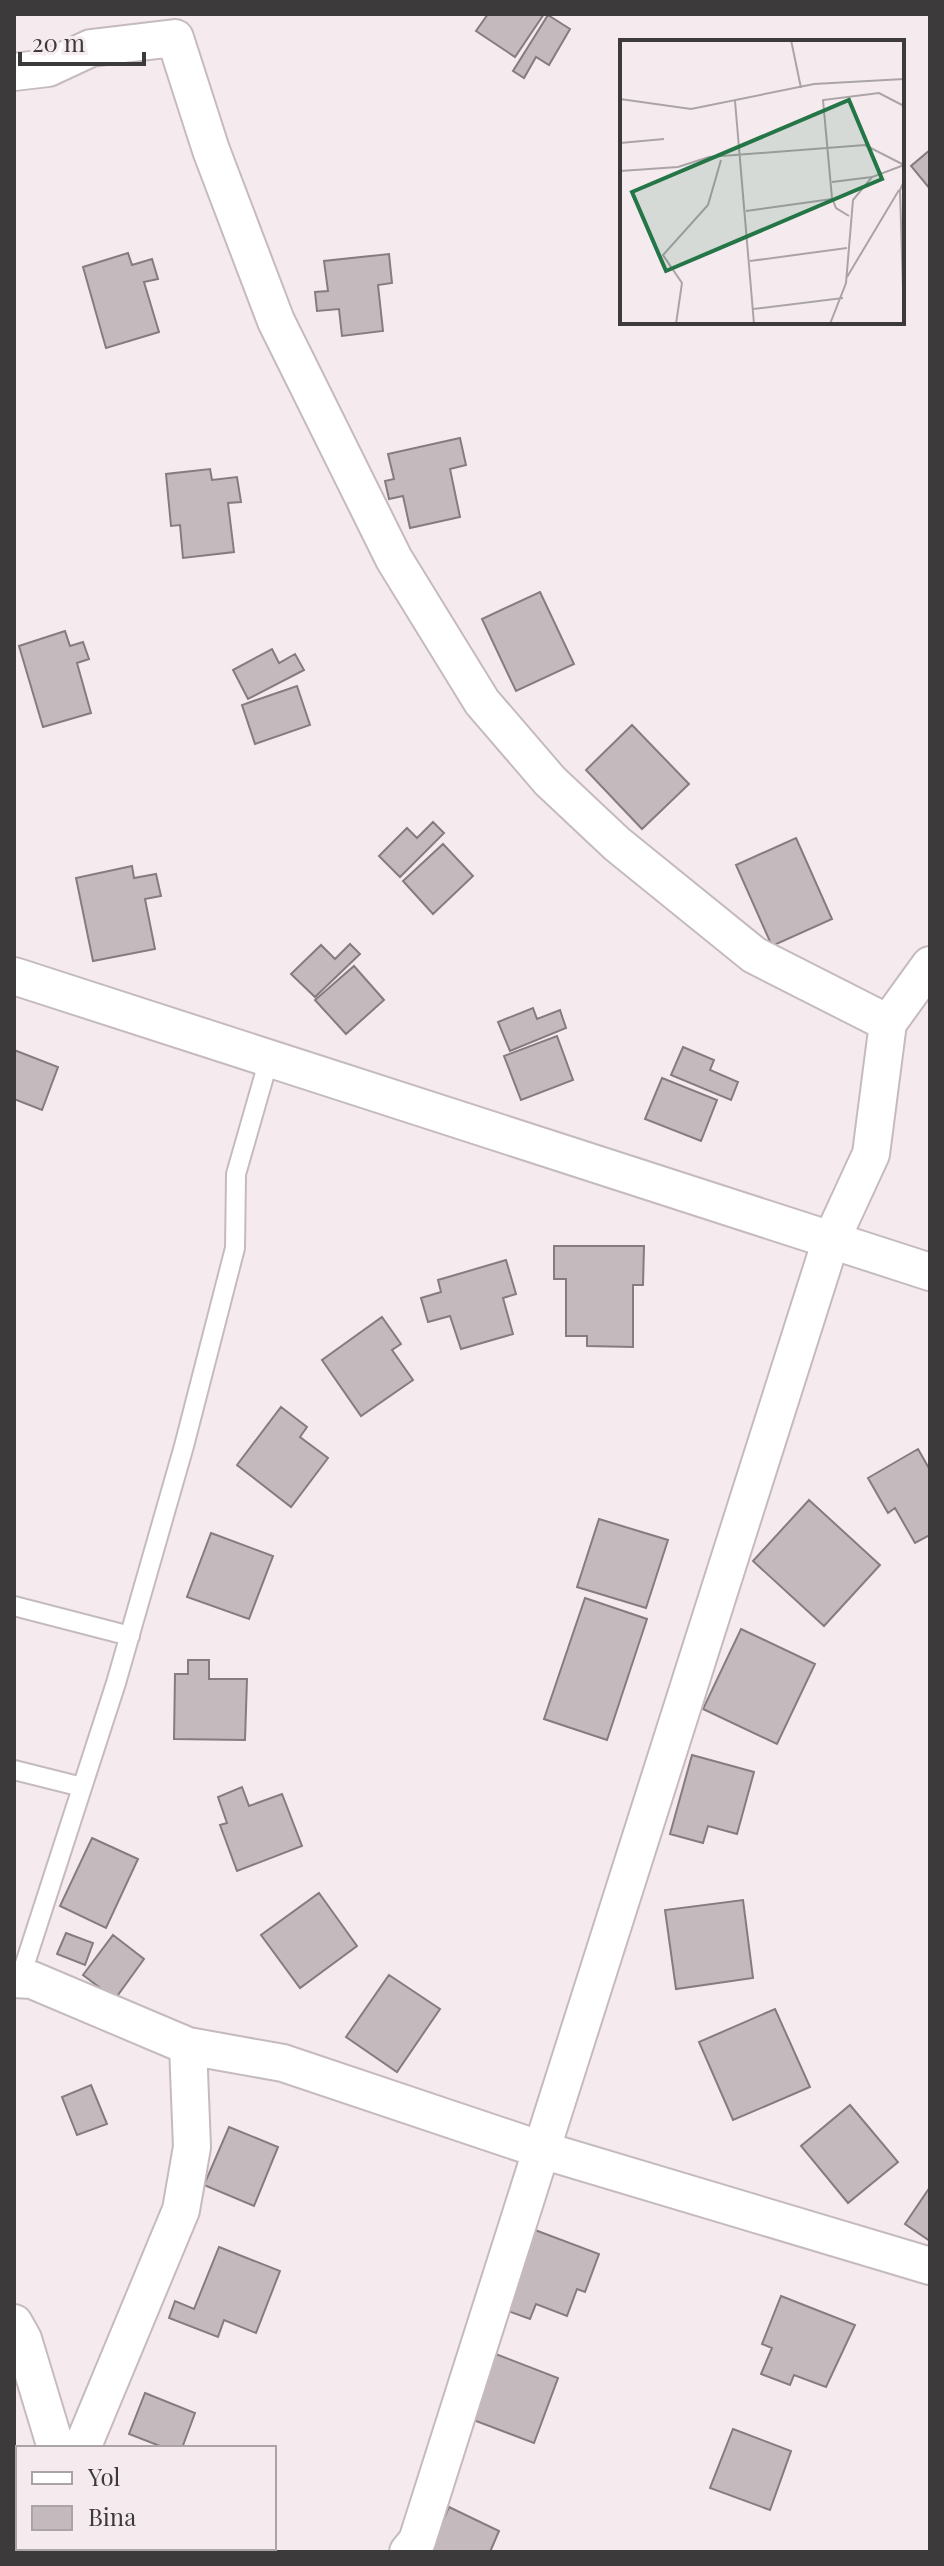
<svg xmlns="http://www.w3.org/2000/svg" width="944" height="2566" font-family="'Playfair Display',serif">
	<rect width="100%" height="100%" fill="#f5ebef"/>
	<path fill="#c4babe" stroke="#857c80" stroke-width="2" d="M488 14H544L515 57 476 31Z
		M548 15 570 29 549 65 536 57 524 78 513 71Z
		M930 150V189L911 166Z
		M128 253 132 265 152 259 158 279 144 282 159 332 106 348 83 267Z
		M389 254 392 283 378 285 383 331 342 336 339 309 317 311 315 292 328 291 324 261Z
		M460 438 466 465 450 469 460 517 410 528 403 496 389 499 385 481 394 479 388 454Z
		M210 469 212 480 237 477 241 502 228 503 234 552 183 558 180 525 171 526 166 474Z
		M540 592 574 664 516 691 482 619Z
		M65 631 70 646 83 642 89 659 77 663 91 713 43 727 19 646Z
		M272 649 279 663 295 654 304 670 248 699 233 670Z
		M297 686 310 725 255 744 242 705Z
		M632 725 689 784 642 829 586 770Z
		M433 822 444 833 400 877 379 856 407 828 417 838Z
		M796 838 832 919 772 946 736 865Z
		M443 844 473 876 433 914 403 881Z
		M132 866 134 878 156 874 161 896 145 899 155 949 93 961 76 878Z
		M350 944 360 954 315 997 291 974 321 945 335 959Z
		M354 966 384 1000 346 1034 315 1000Z
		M533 1008 537 1019 560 1010 566 1028 510 1051 498 1022Z
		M557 1036 573 1080 521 1100 504 1056Z
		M683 1047 714 1060 710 1070 738 1082 731 1100 671 1075Z
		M14 1050 58 1067 42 1110 14 1099Z
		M662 1078 717 1100 701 1141 645 1119Z
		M554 1246H644L643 1285H633V1347L587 1346V1336H566V1279H554Z
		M506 1260 516 1294 503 1298 513 1334 461 1349 450 1316 428 1322 421 1298 441 1292 438 1280Z
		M382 1317 401 1344 392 1350 413 1380 361 1416 322 1360Z
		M281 1407 307 1427 300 1437 328 1458 291 1507 237 1465Z
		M918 1449 930 1470V1535L915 1543 895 1508 888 1513 868 1478Z
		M809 1500 880 1565 824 1626 753 1561Z
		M599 1519 668 1540 646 1608 577 1587Z
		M211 1533 273 1556 249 1619 187 1597Z
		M585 1598 647 1619 607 1740 544 1719Z
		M741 1629 815 1664 777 1744 703 1709Z
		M188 1660H209V1679H247L245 1740 174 1739 175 1674H188Z
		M692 1755 754 1772 737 1834 708 1826 703 1843 670 1834Z
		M242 1787 249 1806 282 1794 302 1846 237 1871 220 1825 227 1823 218 1797Z
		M92 1838 138 1859 106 1928 60 1906Z
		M319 1893 357 1946 300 1988 261 1935Z
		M743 1900 753 1978 676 1989 665 1910Z
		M66 1933 93 1943 85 1965 57 1954Z
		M113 1935 144 1959 115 1999 83 1975Z
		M389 1975 440 2009 397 2072 346 2037Z
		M775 2009 810 2087 733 2120 699 2042Z
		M91 2085 107 2124 77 2135 62 2097Z
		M850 2105 898 2162 848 2203 801 2146Z
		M229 2127 278 2147 254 2206 204 2185Z
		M930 2187V2241L905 2224Z
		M527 2227 599 2254 585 2292 577 2289 567 2316 536 2304 530 2319 497 2307Z
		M219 2247 280 2271 256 2333 224 2320 218 2337 169 2318 175 2301 194 2309Z
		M781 2296 855 2325 826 2387 794 2375 790 2385 761 2374 772 2348 762 2344Z
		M493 2353 558 2378 534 2443 468 2418Z
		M145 2393 195 2413 182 2448H165L129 2434Z
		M733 2429 791 2451 770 2510 710 2488Z
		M449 2507 499 2531 490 2552H429Z"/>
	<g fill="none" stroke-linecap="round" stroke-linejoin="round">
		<defs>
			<path id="lane" d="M14 1606 130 1636
				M14 1770 82 1787
				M20 1979 116 1683 184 1446 235 1248 236 1174 269 1059"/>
			<path id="street" d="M14 72 48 68 91 48 175 38 211 150 276 321 394 559 482 702 550 781 617 844 754 955 888 1023
				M14 976 930 1272
				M14 1979 32 1980 188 2046 283 2063 542 2150 930 2266
				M14 2323 23 2339 56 2448
				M82 2448 181 2210 192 2147 188 2046
				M61 2552V2548
				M408 2552 417 2541 830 1243 871 1154 888 1023 930 965"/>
		</defs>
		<use href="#lane" stroke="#c5bbbf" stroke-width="22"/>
		<use href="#street" stroke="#c5bbbf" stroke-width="40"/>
		<use href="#lane" stroke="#fff" stroke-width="18"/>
		<use href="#street" stroke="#fff" stroke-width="36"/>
	</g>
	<g transform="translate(620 40)">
		<rect width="284" height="284" fill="#f5ebef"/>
		<path fill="none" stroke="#aba4a7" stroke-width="2" d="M171 0 181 48M0 59 71 69 194 44 284 39M115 61 134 284M0 103 44 99M0 131 58 127 89 117 245 105 284 125M284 141 280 150 284 282M212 142 252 137M126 171 212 159M229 176 216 168 212 158 203 60 259 53 284 66M130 221 227 208M227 237 279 150M133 269 223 258M56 284 62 243 43 215 88 165 101 120M210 284 226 243 233 160 252 137 284 125"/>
		<path fill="#247647" fill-opacity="0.15" stroke="#247647" stroke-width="4" d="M229 60 262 139 46 231 12 152Z"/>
		<rect width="284" height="284" fill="none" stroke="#3d3a3b" stroke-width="4"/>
	</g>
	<rect width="944" height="2566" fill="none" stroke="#3d3a3b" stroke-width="32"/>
	<rect x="16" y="2446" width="260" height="104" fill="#f5ebef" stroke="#aba4a7" stroke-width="2"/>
	<rect x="32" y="2472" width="40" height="12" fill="#ffffff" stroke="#aba4a7" stroke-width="2"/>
	<text x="88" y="2486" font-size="24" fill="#3d3a3b">Yol</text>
	<rect x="32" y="2506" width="40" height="24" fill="#c4babe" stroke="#aba4a7" stroke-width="2"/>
	<text x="88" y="2526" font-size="24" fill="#3d3a3b">Bina</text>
	<path d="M20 52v12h124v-12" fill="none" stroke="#3d3a3b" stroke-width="4"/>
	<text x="32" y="52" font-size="24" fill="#3d3a3b" stroke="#f5ebef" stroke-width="6" paint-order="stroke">20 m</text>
</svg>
